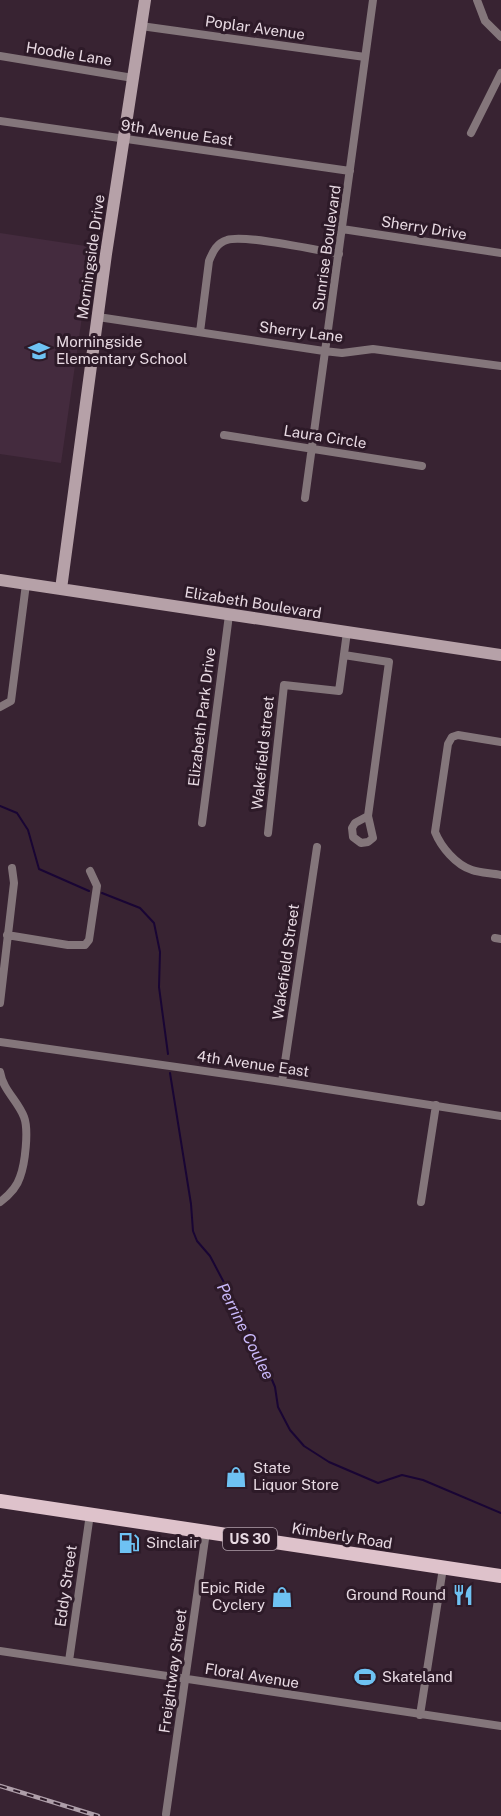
<svg xmlns="http://www.w3.org/2000/svg" width="501" height="1816" font-family="'Public Sans',sans-serif">
	<rect width="100%" height="100%" fill="#382332"/>
	<path fill="#442b3e" d="M0 233 92 247 61 463 0 454Z"/>
	<g fill="none" stroke-linecap="round" stroke-linejoin="round">
		<path stroke="#190534" stroke-width="2" d="M0 806 17 813 28 830 39 869 89 891
			M102 893 140 908 154 923 160 952 159 987 168 1054
			M170 1073 191 1204 193 1231 197 1241 210 1256 260 1351 275 1387 278 1407 290 1430 304 1446 329 1462 378 1483 402 1475 423 1480 501 1513"/>
		<path stroke="#84767b" stroke-width="8" d="M477 0 485 21 501 37
			M141 26 365 57
			M0 56 133 78
			M0 121 350 171
			M471 133 501 73
			M342 229 501 253
			M98 317 324 351 342 353 373 349 501 366
			M200 332 209 261C213 251 217 243 227 240 244 234 316 250 339 254
			M224 435 422 466
			M305 498 373 0
			M344 655 389 662 368 816 373 838 368 842 361 843 353 837 352 828 355 823 368 816
			M0 707 11 701 26 584
			M501 742 458 735 452 737 448 744 435 832C441 847 456 865 472 870 480 873 492 873 501 875
			M202 823 229 615
			M268 833 284 685 339 691 347 632
			M7 935 68 945H85L89 940 97 886 90 871
			M495 938 501 939
			M0 1003 14 883 12 868
			M0 1042 282 1082 501 1116
			M0 1072C3 1090 18 1101 24 1117 29 1130 25 1164 20 1177 17 1187 8 1196 0 1202
			M282 1082 317 847
			M421 1202 436 1105
			M0 1651 501 1726
			M69 1661 90 1514
			M420 1715 443 1568
			M166 1814 206 1532"/>
		<path stroke="#b6a1a8" stroke-width="12" d="M0 580 501 655
			M61 589 106 254 145 0"/>
		<path stroke="#dec2cb" stroke-width="14" d="M0 1501 501 1576"/>
		<defs>
			<path id="rail" d="M0 1786 98 1816"/>
		</defs>
		<use href="#rail" stroke="#ae9ea9" stroke-width="4.5"/>
		<use href="#rail" stroke="#2d1a28" stroke-width="2" stroke-dasharray="7" stroke-linecap="butt"/>
	</g>
	<defs>
		<symbol id="school-bare" viewBox="-9 -9 18 18"><path d="M0-5L7-2L0 1L-7-2ZM-4 1L0 2.5L4 1V4Q0 6-4 4Z" fill="#6ec2f3" stroke="#2d1a28" stroke-width="2.5" paint-order="stroke"/></symbol>
		<symbol id="shop-bare" viewBox="-9 -9 18 18"><path d="M-5-2.5h2.3a2.7 3.5 0 0 1 5.4 0H5L5.5 6h-11ZM-1.5-2.5h3a1.5 2.3 0 0 0-3 0Z" fill="#6ec2f3" stroke="#2d1a28" stroke-width="2.5" paint-order="stroke"/></symbol>
		<symbol id="fuel-bare" viewBox="-9 -9 18 18"><path d="M-5.5-6h7V0h2V4h1.3V-2.5L3-4.5l.8-.8L6-3V5H2.5V1h-1V6h-7ZM-4.2-4.7v3.2H.2V-4.7Z" fill="#6ec2f3" stroke="#2d1a28" stroke-width="2.5" paint-order="stroke"/></symbol>
		<symbol id="restaurant-bare" viewBox="-9 -9 18 18"><path d="M-5-6h1v4h1v-4h1v4h1v-4h1v5L-1.5 .5V6h-2V.5L-5-1ZM5-6V6H3V1.5H1.5Q1.5-4 5-6Z" fill="#6ec2f3" stroke="#2d1a28" stroke-width="2.5" paint-order="stroke"/></symbol>
		<symbol id="stadium-bare" viewBox="-9 -9 18 18"><path d="M0-5a6.5 5 0 1 0 0 10a6.5 5 0 1 0 0-10ZM-3.5-1.8h7v3.6h-7Z" fill="#6ec2f3" stroke="#2d1a28" stroke-width="2.5" paint-order="stroke"/></symbol>
	</defs>
	<g fill-rule="evenodd">
		<use href="#school-bare" x="24" y="336" width="30" height="30"/>
		<use href="#shop-bare" x="221" y="1462" width="30" height="30"/>
		<use href="#fuel-bare" x="114" y="1528" width="30" height="30"/>
		<use href="#restaurant-bare" x="448" y="1580" width="30" height="30"/>
		<use href="#shop-bare" x="267" y="1582" width="30" height="30"/>
		<use href="#stadium-bare" x="350" y="1662" width="30" height="30"/>
	</g>
	<g text-anchor="middle" stroke-width="6" stroke-linejoin="round" paint-order="stroke">
		<rect fill="#2d1a28" stroke="#b0a0ab" stroke-width="1.5" x="223" y="1528" width="54" height="22" rx="4.5"/>
		<g font-size="14" font-weight="bold" fill="#e8dae3">
			<text x="250" y="1544">US 30</text>
		</g>
		<g font-size="15" fill="#e8dae3" stroke="#2d1a28">
			<text transform="translate(255 28) rotate(8)" y="5">Poplar Avenue</text>
			<text transform="translate(69 54) rotate(9)" y="5">Hoodie Lane</text>
			<text transform="translate(177 133) rotate(8)" y="5">9th Avenue East</text>
			<text transform="translate(424 228) rotate(9)" y="5">Sherry Drive</text>
			<text transform="translate(327 248) rotate(-82)" y="5">Sunrise Boulevard</text>
			<text transform="translate(91 257) rotate(-82)" y="5">Morningside Drive</text>
			<text transform="translate(301 332) rotate(7)" y="5">Sherry Lane</text>
			<text transform="translate(325 437) rotate(9)" y="5">Laura Circle</text>
			<text transform="translate(253 603) rotate(9)" y="5">Elizabeth Boulevard</text>
			<text transform="translate(202 717) rotate(-83)" y="5">Elizabeth Park Drive</text>
			<text transform="translate(263 753) rotate(-84)" y="5">Wakefield street</text>
			<text transform="translate(286 962) rotate(-82)" y="5">Wakefield Street</text>
			<text transform="translate(253 1064) rotate(8)" y="5">4th Avenue East</text>
			<text transform="translate(342 1536) rotate(9)" y="5">Kimberly Road</text>
			<text transform="translate(66 1586) rotate(-82)" y="5">Eddy Street</text>
			<text transform="translate(173 1671) rotate(-82)" y="5">Freightway Street</text>
			<text transform="translate(252 1676) rotate(9)" y="5">Floral Avenue</text>
		</g>
		<g font-size="15" fill="#e8dae3" stroke="#2d1a28" text-anchor="start">
			<text x="56" y="347">Morningside<tspan x="56" dy="17">Elementary School</tspan></text>
			<text x="253" y="1473">State<tspan x="253" dy="17">Liquor Store</tspan></text>
			<text x="146" y="1548">Sinclair</text>
			<text x="265" y="1593" text-anchor="end">Epic Ride<tspan x="265" dy="17">Cyclery</tspan></text>
			<text x="446" y="1600" text-anchor="end">Ground Round</text>
			<text x="382" y="1682">Skateland</text>
		</g>
		<g font-size="16" font-style="italic" fill="#cab9fb" stroke="#2d1a28">
			<text transform="translate(246 1331) rotate(63)" y="6">Perrine Coulee</text>
		</g>
	</g>
</svg>
